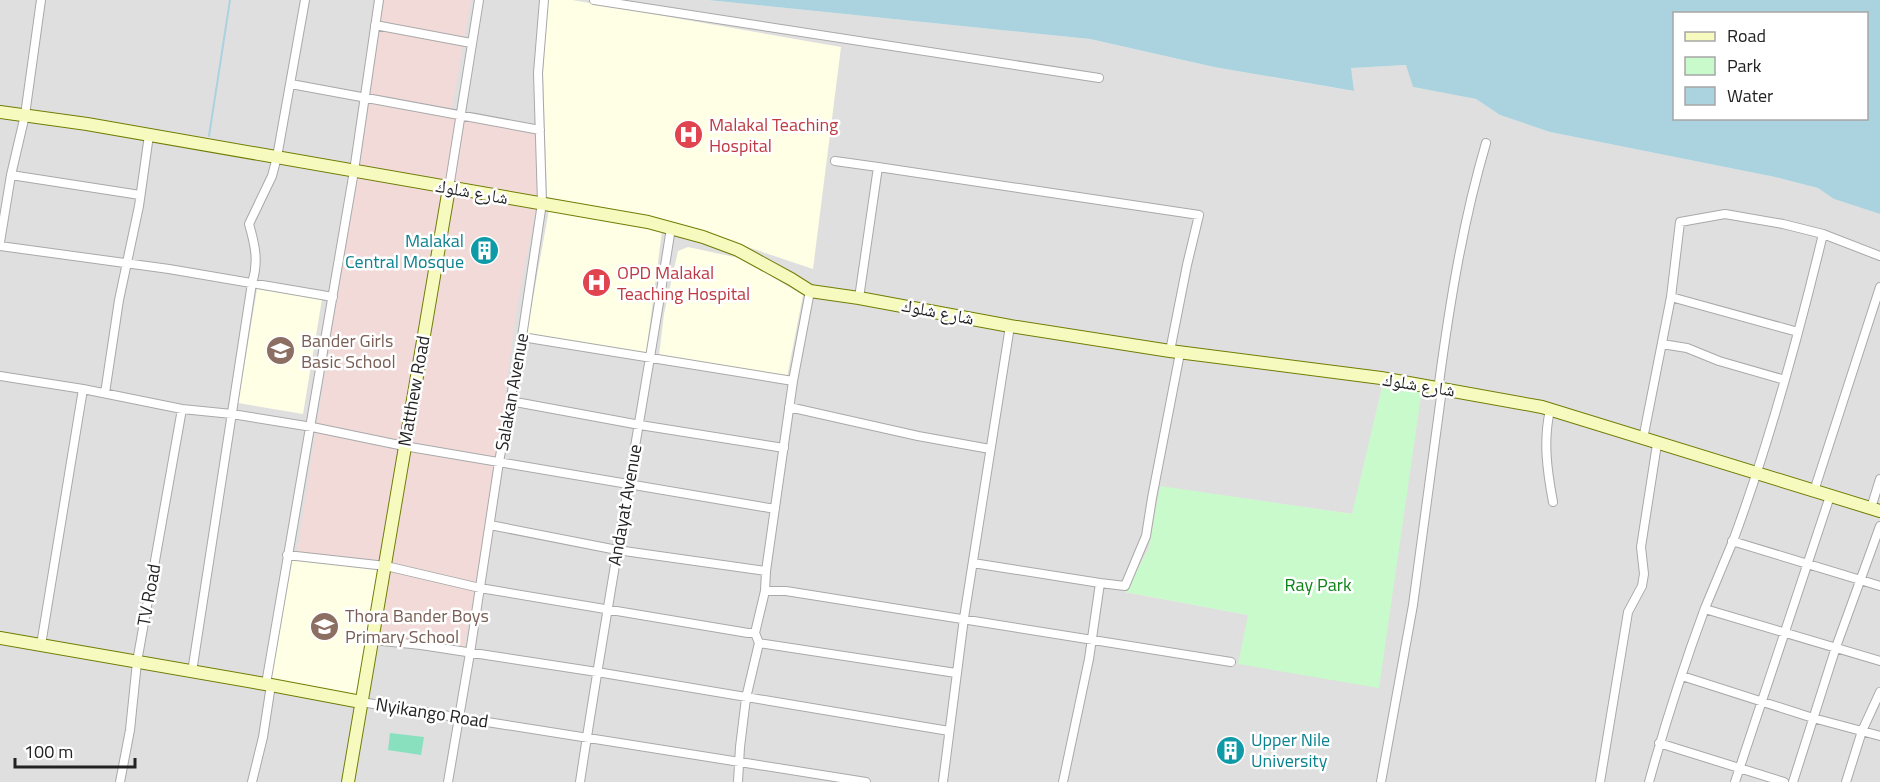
<svg xmlns="http://www.w3.org/2000/svg" width="1880" height="782" font-family="'Titillium Web','Noto Naskh Arabic',sans-serif">
	<rect width="100%" height="100%" fill="#f2efe9"/>
	<path fill="#e0dfdf" fill-rule="evenodd" d="M0 0H708L1090 39 1214 67 1353 91 1350 68 1407 65 1413 87 1476 99 1500 115 1550 132 1775 177 1819 188 1834 199 1880 214V782H0ZM1383 383 1379 688 1248 615 1125 592 1149 548 1161 487 1353 514Z"/>
	<path fill="#f2dad9" d="M383 0H471L451 113 538 130V208L536 209 517 306 494 478 464 648 378 639 387 569 297 552Z"/>
	<path fill="#ffffe5" d="M548 0H572L841 47 813 269 670 221 547 197 543 73Z
		M549 210 662 231 646 354 526 336Z
		M688 247 739 258 803 295 787 377 659 356 664 314 678 251Z
		M257 289 322 299 303 414 238 403Z
		M291 559 379 570 357 697 270 682Z"/>
	<path fill="#c8facc" d="M1383 383 1422 389 1379 688 1238 664 1248 615 1125 592 1149 548 1160 486 1352 514Z"/>
	<path fill="#88e0be" d="M390 733 424 737 421 755 388 750Z"/>
	<path fill="#aad3df" fill-rule="evenodd" d="M708 0H1880V214L1834 199 1818 188 1775 177 1550 132 1500 115 1476 99 1413 87 1406 65 1351 68 1354 91 1214 67 1090 39ZM1674 14H1866V118H1674Z"/>
	<g fill="none" stroke-linecap="round" stroke-linejoin="round">
		<path stroke="#aad3df" stroke-width="2" d="M209 136 230 0"/>
		<defs>
			<path id="street" d="M594 0 1099 78
				M375 25 471 43
				M291 84 540 130
				M835 161 878 167 859 298
				M878 167 1199 215 1187 265 1170 351
				M11 175 140 195
				M449 188 479 0
				M0 242 11 175 25 115 41 0
				M0 246 169 269 333 297
				M1671 297 1798 332
				M522 337 793 381
				M1662 344 1687 348 1719 361 1785 380
				M0 376 83 389 182 409 232 414 312 427 404 446 775 509
				M105 393 119 300 139 206 149 135
				M510 401 640 425 784 448
				M789 407 918 436 990 449
				M1550 410C1543 441 1547 470 1553 502
				M1643 439 1671 297 1680 222 1725 214 1783 224 1823 234 1880 256
				M1814 491 1880 287
				M1871 508 1880 479
				M490 525 617 550 766 571
				M1732 541 1880 586
				M287 555 386 566 480 588 748 633H755
				M973 563 1100 583
				M765 591H786L1231 662
				M1705 609 1880 661
				M373 640 421 645 597 672 949 731
				M759 643 956 673
				M41 645 83 389
				M192 672 252 283C259 262 255 245 249 224L272 176 277 157 305 0
				M1682 676 1813 718 1880 736
				M266 684 354 171 379 0
				M361 702 866 782
				M1659 743 1784 782
				M120 782 130 730 137 662 182 409
				M252 782 263 737 271 685
				M448 782 470 653 499 462 522 337 542 203 538 73 544 0
				M580 782C608 597 642 413 671 228
				M738 782 740 747 746 698 759 643 755 633 765 591 766 571 793 381 810 291
				M943 782 964 618 1010 326
				M1063 782 1089 659 1100 583 1125 586 1146 536 1152 498 1180 353
				M1381 782 1413 605 1442 389 1439 383C1450 302 1463 221 1486 143
				M1600 782 1628 612 1642 586 1644 574 1641 547 1657 444
				M1649 782C1665 724 1684 665 1705 608 1714 586 1724 563 1733 541 1770 441 1798 338 1823 234
				M1735 782 1830 496
				M1793 782 1836 647 1880 526
				M1846 782 1862 731 1880 692"/>
			<path id="secondary" d="M0 112 87 124 648 222 703 237 738 250 791 279 810 291 859 298 1010 326 1170 351 1381 378 1542 407 1880 511
				M0 638 271 685 361 702
				M348 782 449 188"/>
		</defs>
		<use href="#street" stroke="#a9a9a9" stroke-width="10"/>
		<use href="#secondary" stroke="#707d05" stroke-width="14"/>
		<use href="#street" stroke="#fff" stroke-width="8"/>
		<use href="#secondary" stroke="#f7fabf" stroke-width="12"/>
	</g>
	<defs>
		<symbol id="hospital-disc" viewBox="-11 -11 22 22"><circle r="9.5" fill="#e0444e" stroke="#fff"/><path d="M-5-5h3v3.5h4V-5h3V5h-3V1.5h-4V5h-3Z" fill="#fff"/></symbol>
		<symbol id="building-disc" viewBox="-11 -11 22 22"><circle r="9.5" fill="#0f9aa8" stroke="#fff"/><path d="M-4-6H4V6H1V3H-1V6H-4ZM-2.5-4.3h1.7v1.8h-1.7ZM.8-4.3h1.7v1.8H.8ZM-2.5-1h1.7V.8h-1.7ZM.8-1h1.7V.8H.8Z" fill="#fff"/></symbol>
		<symbol id="school-disc" viewBox="-11 -11 22 22"><circle r="9.5" fill="#8d6e63" stroke="#fff"/><path d="M0-5L7-2L0 1L-7-2ZM-4 1L0 2.5L4 1V4Q0 6-4 4Z" fill="#fff"/></symbol>
	</defs>
	<g fill-rule="evenodd">
		<use href="#hospital-disc" x="672" y="118" width="33" height="33"/>
		<use href="#building-disc" x="468" y="234" width="33" height="33"/>
		<use href="#hospital-disc" x="580" y="266" width="33" height="33"/>
		<use href="#school-disc" x="264" y="334" width="33" height="33"/>
		<use href="#school-disc" x="308" y="610" width="33" height="33"/>
		<use href="#building-disc" x="1214" y="734" width="33" height="33"/>
	</g>
	<g text-anchor="middle" stroke-width="5" stroke-linejoin="round" paint-order="stroke">
		<g font-size="18" fill="#be3a42" stroke="#fff" text-anchor="start">
			<text x="709" y="131">Malakal Teaching<tspan x="709" dy="21">Hospital</tspan></text>
			<text x="617" y="279">OPD Malakal<tspan x="617" dy="21">Teaching Hospital</tspan></text>
		</g>
		<g font-size="18" fill="#222" stroke="#fff">
			<text transform="translate(472 192) rotate(10)" y="6">شارع شلوك</text>
			<text transform="translate(938 312) rotate(11)" y="6">شارع شلوك</text>
			<text transform="translate(1419 385) rotate(9)" y="6">شارع شلوك</text>
			<text transform="translate(414 391) rotate(-80)" y="6">Matthew Road</text>
			<text transform="translate(512 392) rotate(-80)" y="6">Salakan Avenue</text>
			<text transform="translate(625 505) rotate(-80)" y="6">Andayat Avenue</text>
			<text transform="translate(149 595) rotate(-80)" y="6">TV Road</text>
			<text transform="translate(432 713) rotate(9)" y="6">Nyikango Road</text>
		</g>
		<g font-size="18" fill="#0d838f" stroke="#fff" text-anchor="end">
			<text x="464" y="247">Malakal<tspan x="464" dy="21">Central Mosque</tspan></text>
			<text x="1251" y="746" text-anchor="start">Upper Nile<tspan x="1251" dy="21">University</tspan></text>
		</g>
		<g font-size="18" fill="#785e54" stroke="#fff" text-anchor="start">
			<text x="301" y="347">Bander Girls<tspan x="301" dy="21">Basic School</tspan></text>
			<text x="345" y="622">Thora Bander Boys<tspan x="345" dy="21">Primary School</tspan></text>
		</g>
		<g font-size="18" fill="#0c8416" stroke="#fff">
			<text x="1318" y="591">Ray Park</text>
		</g>
	</g>
	<rect x="1673" y="12" width="195" height="108" fill="#ffffff" stroke="#a7a7a7" stroke-width="1.5"/>
	<rect x="1685" y="32" width="30" height="9" fill="#f7fabf" stroke="#a7a7a7" stroke-width="1.5"/>
	<text x="1727" y="42" font-size="18" fill="#222222">Road</text>
	<rect x="1685" y="57" width="30" height="18" fill="#c8facc" stroke="#a7a7a7" stroke-width="1.5"/>
	<text x="1727" y="72" font-size="18" fill="#222222">Park</text>
	<rect x="1685" y="87" width="30" height="18" fill="#aad3df" stroke="#a7a7a7" stroke-width="1.5"/>
	<text x="1727" y="102" font-size="18" fill="#222222">Water</text>
	<path d="M15 758v9h120v-9" fill="none" stroke="#222222" stroke-width="3"/>
	<text x="24" y="758" font-size="18" fill="#222222" stroke="#ffffff" stroke-width="4.5" paint-order="stroke">100 m</text>
</svg>
